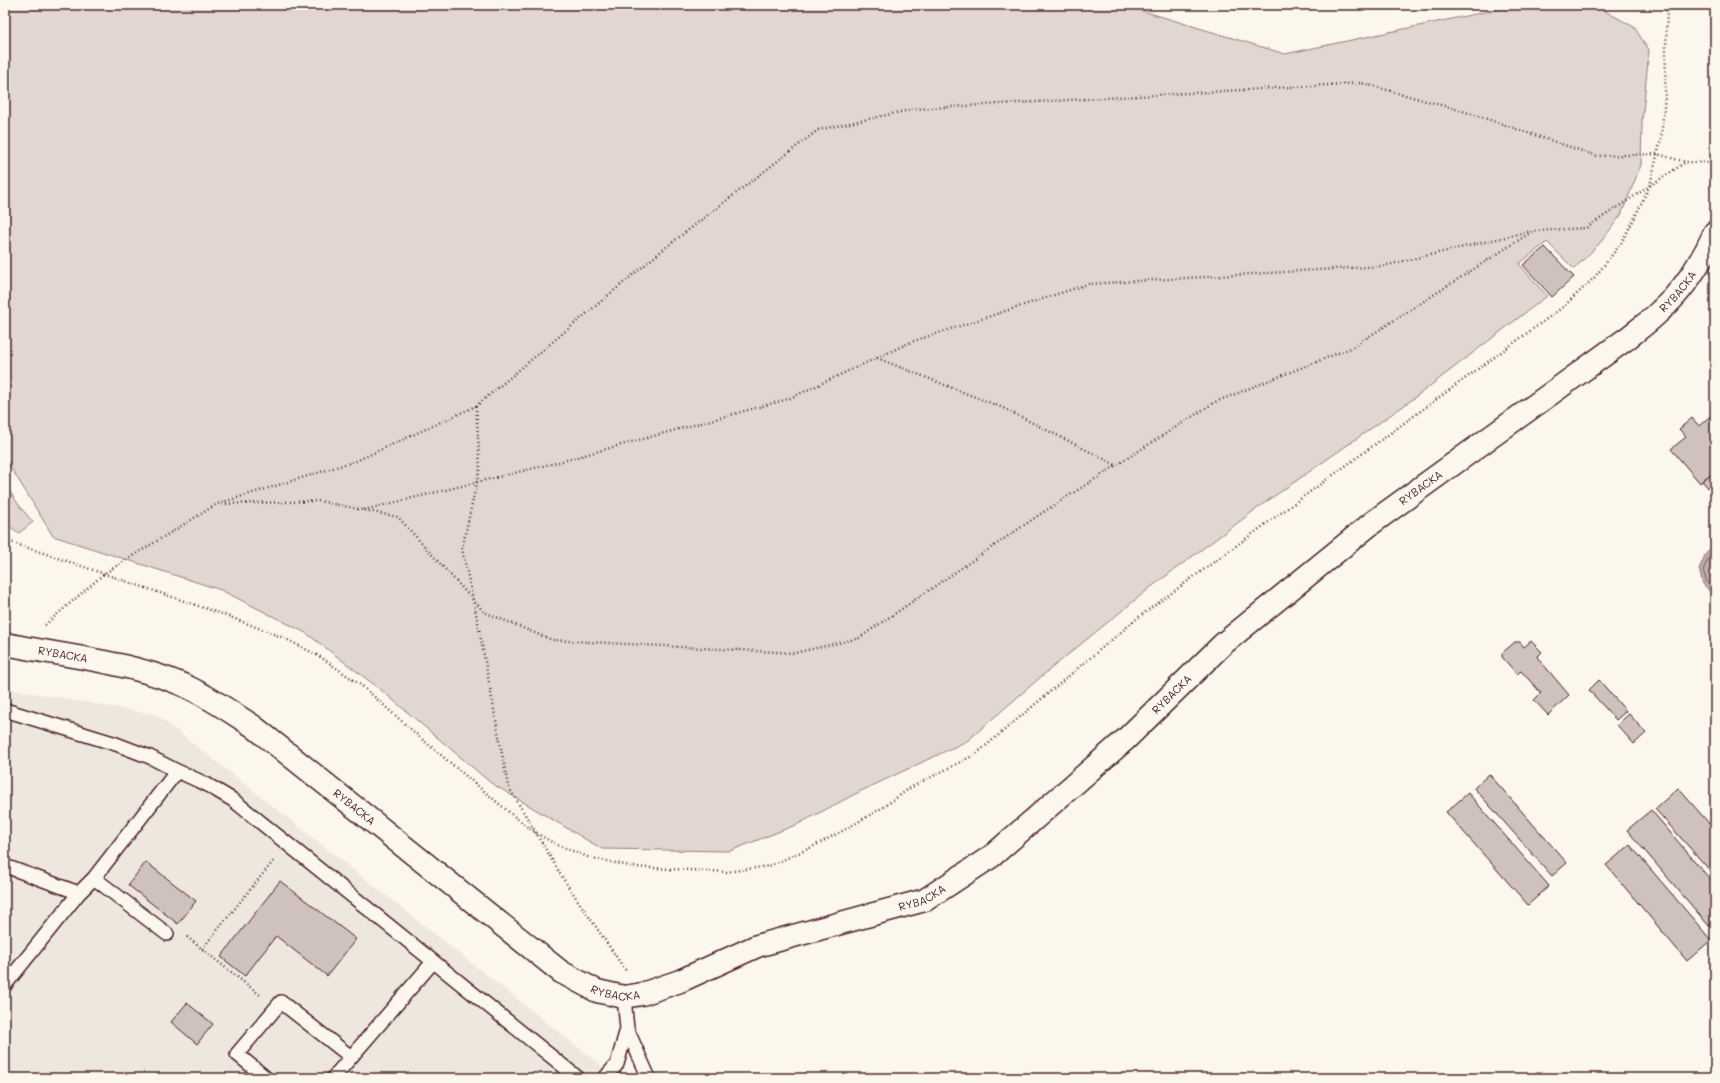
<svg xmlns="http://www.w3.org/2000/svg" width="1720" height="1083" font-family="Mali,sans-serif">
	<rect width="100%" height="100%" fill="#fbf7ec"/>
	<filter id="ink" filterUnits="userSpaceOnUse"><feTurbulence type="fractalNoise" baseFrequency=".025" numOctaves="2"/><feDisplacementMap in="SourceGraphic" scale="8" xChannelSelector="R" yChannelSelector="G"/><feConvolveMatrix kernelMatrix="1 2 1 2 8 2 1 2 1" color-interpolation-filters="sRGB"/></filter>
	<g filter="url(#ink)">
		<path fill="#eee7de" d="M5 688 157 715 617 1078H5Z"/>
		<path fill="#e2d7d0" stroke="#967b7e" d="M5 5H1123L1285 54 1518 5H1594L1634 27 1649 50 1642 122 1641 165 1621 215 1600 243 1574 269 1547 242 1519 264 1547 296 1409 402 1263 504 1151 587 1043 675 967 741 859 792 798 824 730 851 602 849 491 783 380 689 306 633 221 590 53 536 5 458Z
			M5 485 21 508 33 522 19 533 5 523Z"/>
		<path fill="#bfadaa" stroke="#907477" d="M1715 542V597L1703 584 1699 569 1705 555Z"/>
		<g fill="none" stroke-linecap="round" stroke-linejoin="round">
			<path stroke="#79585e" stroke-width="1" d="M1715 549 1709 557 1703 570 1707 582 1715 591"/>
		</g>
		<path fill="#cfc2bc" stroke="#4a1f2b" d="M1545 247 1574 277 1552 297 1523 265Z
			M1715 412V470L1700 483 1671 449 1686 437 1679 429 1692 418 1699 426Z
			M1715 470V486L1710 490 1702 481Z
			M1531 641 1542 652 1537 657 1569 695 1548 715 1534 700 1541 693 1521 671 1517 674 1502 657V653L1515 642H1520L1524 647Z
			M1599 680 1626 711 1616 720 1589 690Z
			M1629 714 1646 733 1634 744 1617 725Z
			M1489 774 1567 863 1552 876 1474 788Z
			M1678 788 1715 830V876L1655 809Z
			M1468 793 1549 886 1528 905 1446 812Z
			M1651 810 1715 885V920L1709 926 1627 830Z
			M1630 845 1711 940 1687 961 1606 865Z
			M146 862 196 901 178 924 128 885Z
			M280 881 356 939 327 976 276 936 245 976 221 957Z
			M187 1003 213 1024 197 1044 171 1022Z"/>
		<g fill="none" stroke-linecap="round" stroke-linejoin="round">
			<defs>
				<path id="service" d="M5 710 116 744 150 757 177 771 206 784 233 800 578 1078
					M5 866 79 893 94 878
					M167 934 94 878 177 771
					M5 985 79 893
					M627 1029 649 1078
					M266 1078 237 1054 281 1002 351 1057
					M333 1078 433 962
					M605 1078 617 1064 627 1029 624 997"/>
				<g id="minor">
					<path id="s1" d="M5 644C64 656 125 661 181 684 207 695 229 711 253 726L561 972 597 991 624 997 642 994 680 981 757 946 925 900 992 856 1126 739 1223 644 1372 523 1629 337C1639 329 1650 321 1660 311 1684 290 1702 261 1715 232"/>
				</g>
			</defs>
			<use href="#service" stroke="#4a1f2b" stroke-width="16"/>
			<use href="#minor" stroke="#4a1f2b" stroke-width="25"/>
			<path stroke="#4a1f2b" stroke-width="2.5" stroke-dasharray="1 3" stroke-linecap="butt" d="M877 358 1003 408 1116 465
				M476 406 480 468 462 549 478 623 508 786 564 880 626 971
				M222 504 319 501 398 517 484 612 552 640 795 653 859 638 1042 513 1215 402 1351 348 1533 231 1586 228 1686 162
				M364 510 559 462 788 399 911 342 1088 284 1383 266 1531 231
				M5 540 225 615 284 638 319 656 362 686 423 740 516 818 536 833 557 845 588 857 634 867 727 872 769 866 810 848 848 828 885 806 910 788 976 754 1140 616 1563 307 1594 278 1620 245 1633 221 1650 185 1661 139 1665 96 1667 5
				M45 625 105 573 217 504 356 461 476 406 665 248 818 130 914 109 1362 83 1466 112 1597 156 1657 154 1686 162 1715 163
				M187 937 260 995
				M202 949 275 859"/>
			<use href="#service" stroke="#fbf7ec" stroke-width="13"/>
			<use href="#minor" stroke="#fbf7ec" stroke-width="22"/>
		</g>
	</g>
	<g text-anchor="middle" stroke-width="3" stroke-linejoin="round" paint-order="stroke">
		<g font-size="11" fill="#4a1f2b" stroke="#fbf7ec">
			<text dy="4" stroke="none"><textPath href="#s1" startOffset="2014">RYBACKA</textPath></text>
			<text dy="4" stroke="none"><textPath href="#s1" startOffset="1690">RYBACKA</textPath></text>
			<text dy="4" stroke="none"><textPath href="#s1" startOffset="59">RYBACKA</textPath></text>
			<text dy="4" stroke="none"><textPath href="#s1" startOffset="1366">RYBACKA</textPath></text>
			<text dy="4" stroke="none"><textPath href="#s1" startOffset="394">RYBACKA</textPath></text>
			<text dy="4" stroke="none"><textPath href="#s1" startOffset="1042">RYBACKA</textPath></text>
			<text dy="4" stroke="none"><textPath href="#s1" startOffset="718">RYBACKA</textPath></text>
		</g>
	</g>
	<rect width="1720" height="1083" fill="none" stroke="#fbf7ec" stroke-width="20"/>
	<rect x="10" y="10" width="1700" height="1063" fill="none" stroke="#4a1f2b" stroke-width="1.5" filter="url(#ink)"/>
</svg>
